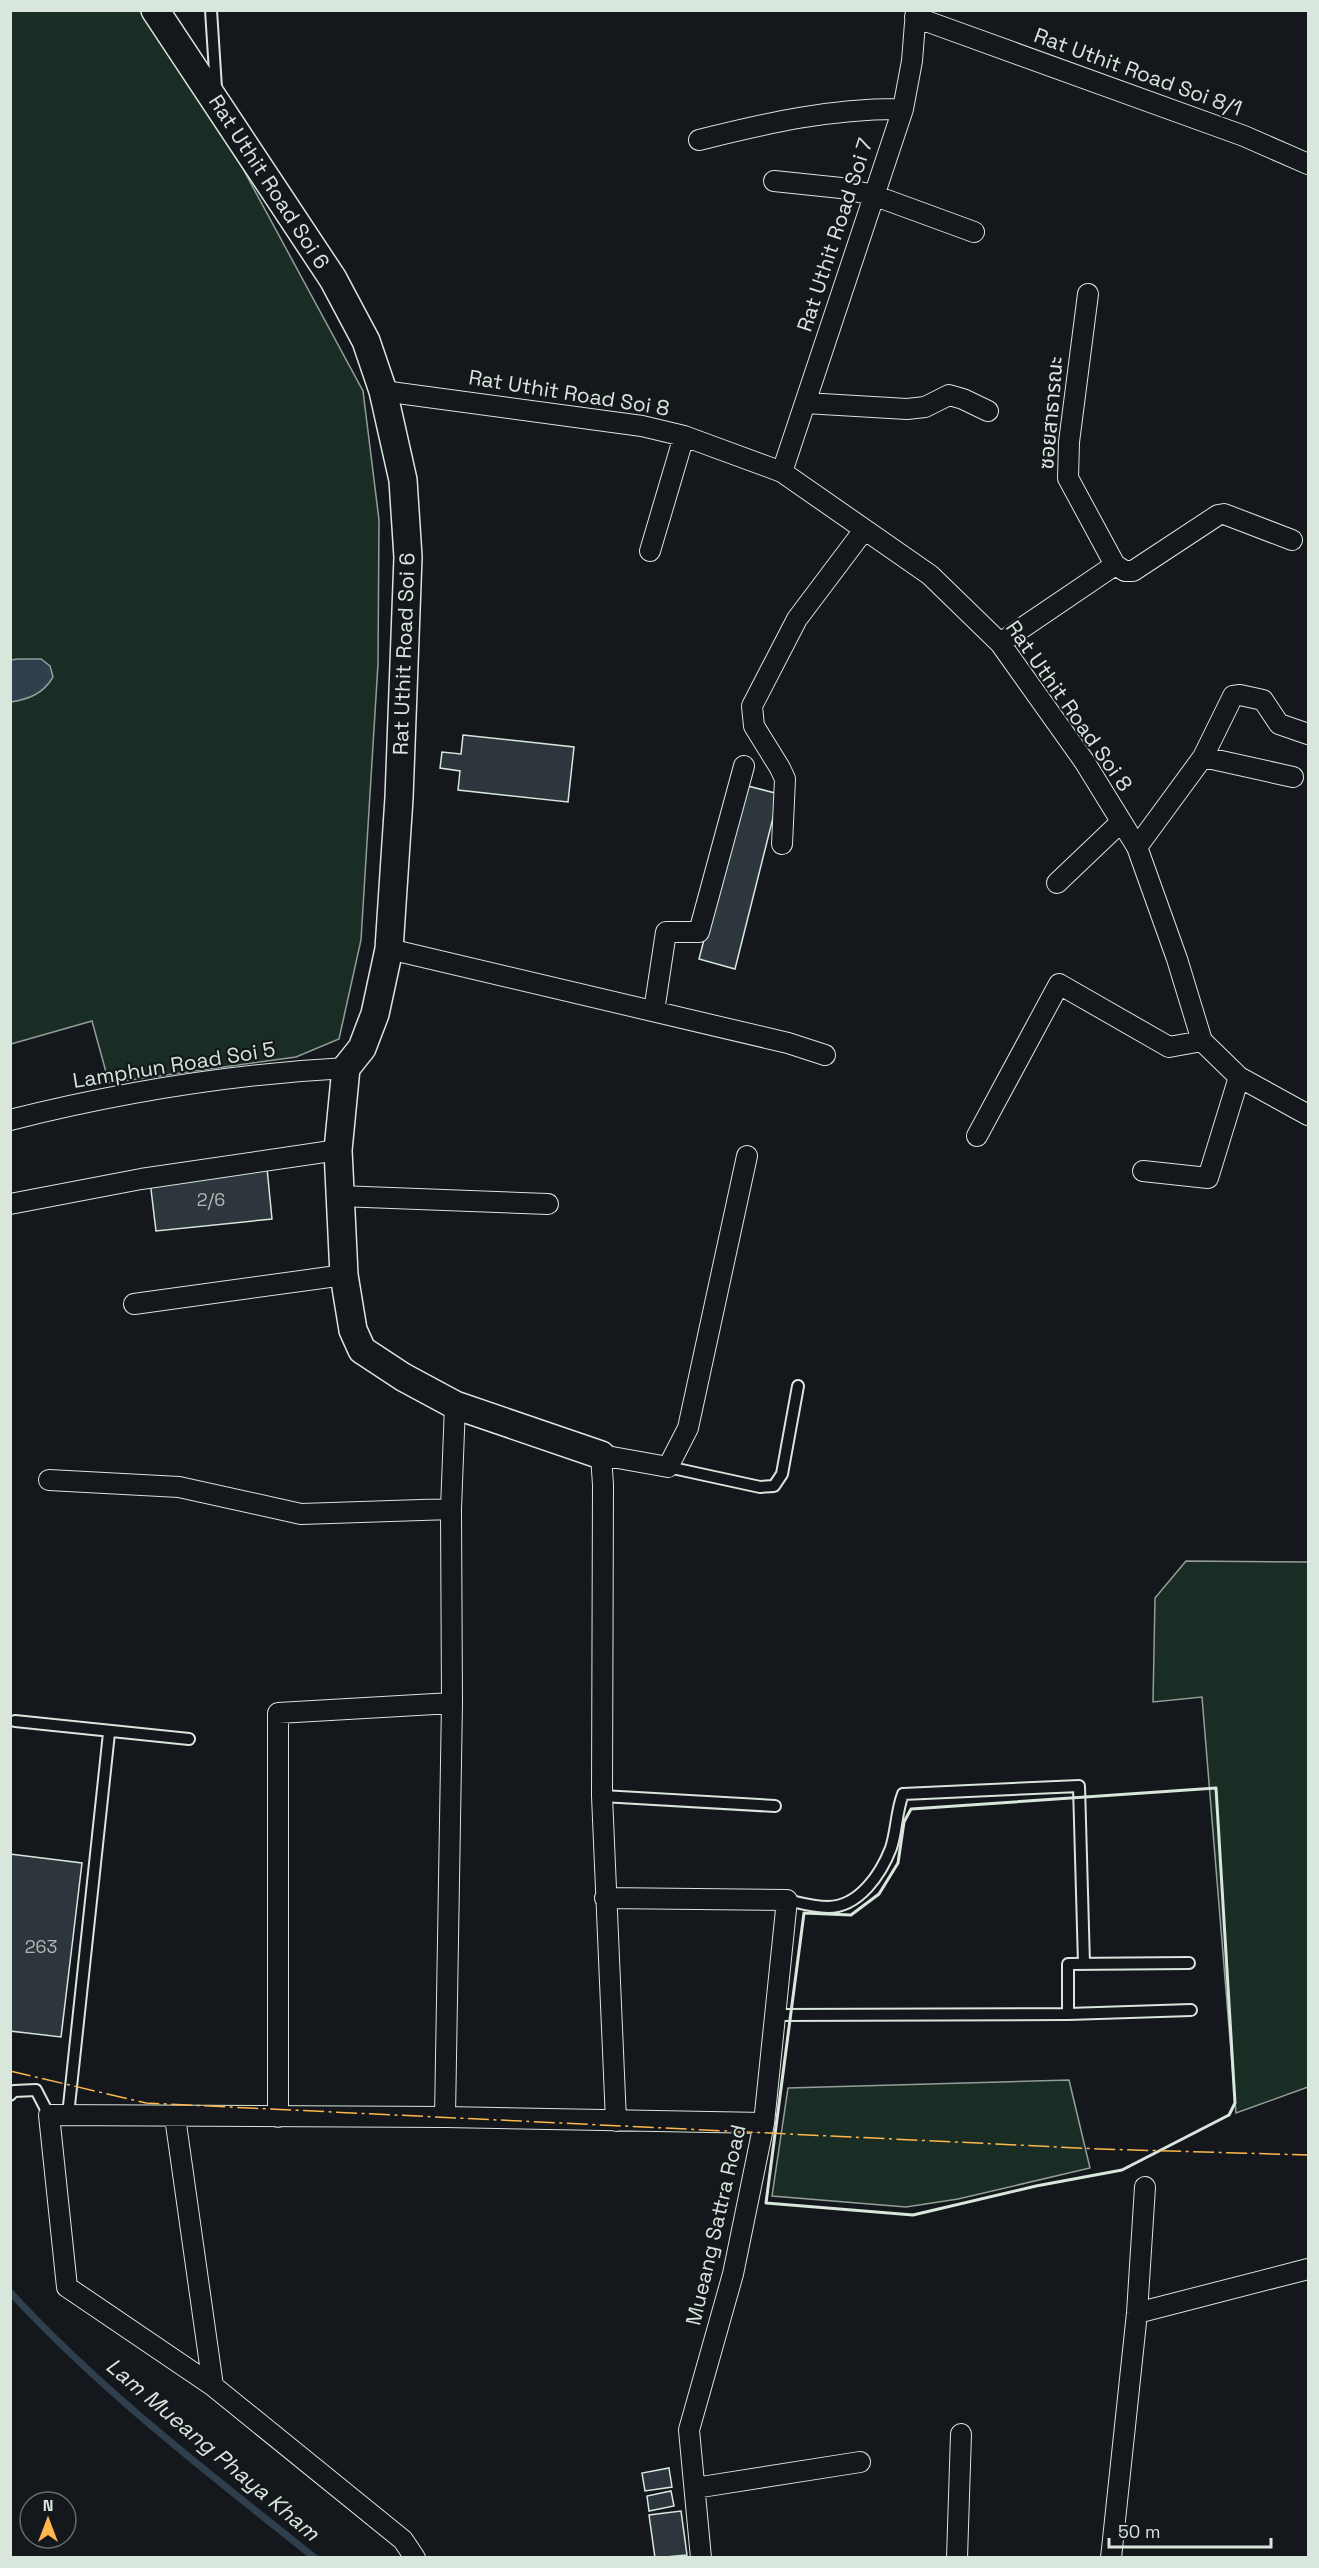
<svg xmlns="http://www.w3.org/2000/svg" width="1319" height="2568" font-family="'Space Grotesk','Noto Sans Thai',sans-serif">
	<rect width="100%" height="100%" fill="#14181c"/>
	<path fill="#1a2d24" stroke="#939e99" stroke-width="1.5" d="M11 11H141L242 167 363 391 379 520 378 664 361 940 339 1039 296 1057 109 1083 92 1021 11 1044Z
		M1186 1561 1308 1562V2087L1236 2113 1202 1697 1153 1702 1155 1598Z
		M1069 2080 1090 2168 958 2199 906 2207 772 2196 788 2088Z"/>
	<path fill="#2f3f4d" stroke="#939e99" stroke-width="1.5" d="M18 659H41L50 666 53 677C43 694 29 699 11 702V660Z"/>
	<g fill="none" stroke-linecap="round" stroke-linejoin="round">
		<path stroke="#2f3f4d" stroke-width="7" d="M10 2292C102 2392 210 2474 315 2558"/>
	</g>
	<path fill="#2c363c" stroke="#d8e6dc" stroke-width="1.5" d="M463 735 574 747 568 802 458 790 460 771 440 768 442 752 461 754Z
		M744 785 779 794 735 969 699 959Z
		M267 1168 272 1219 156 1231 150 1181Z
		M10 1854 82 1863 61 2037 10 2031Z
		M669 2468 672 2487 645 2491 642 2473Z
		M671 2491 674 2506 649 2511 647 2496Z
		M681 2511 687 2555 655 2558 649 2515Z"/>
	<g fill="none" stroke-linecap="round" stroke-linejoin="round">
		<defs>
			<path id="lane" d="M211 10 216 88
				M668 1467 760 1487 774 1486 782 1474 798 1386
				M15 1721 189 1739
				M602 1796 775 1806
				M787 1900C800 1903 814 1907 828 1907 859 1907 881 1874 891 1848 897 1830 896 1812 903 1794L1079 1786 1084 1964
				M1068 2014 1191 2010
				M776 2015 1068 2014V1964L1189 1963
				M10 2095 14 2091 36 2090 49 2115
				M68 2115 109 1733"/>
			<path id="street" d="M915 17 1244 136 1308 164
				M699 140C767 123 832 108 903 109
				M774 181 841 188 873 195 974 232
				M383 391 642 426 684 436 782 472 930 575 1000 643 1084 761 1137 847 1177 959 1202 1041 1239 1077 1308 1115
				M805 403 907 409 925 407 949 395 963 399 988 411
				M782 472 903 109 912 61 916 10
				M650 551 684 436
				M1115 565 1125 571H1133L1218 515 1224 514 1292 540
				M1000 643 1115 565 1068 478 1069 442 1088 294
				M1203 757 1293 777
				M782 844 785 779 780 768 754 726 752 706 797 619 864 530
				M1137 847 1203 757 1233 696 1240 695 1263 700 1279 724 1308 734
				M1057 883 1121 822
				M389 949 788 1043 825 1055
				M654 1011 666 932H699L744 766
				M10 1120C121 1092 232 1074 346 1068
				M977 1136 1059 984 1169 1047 1202 1041
				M1143 1171 1208 1178 1239 1077
				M339 1196 548 1204
				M10 1204 141 1179 338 1150
				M134 1304 344 1275
				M49 1480 179 1487 301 1514 451 1509
				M605 1898 787 1900 764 2123 733 2274 689 2430 701 2558
				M175 2117 213 2386
				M278 2117V1713L452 1703
				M445 2117 452 1703 451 1509 455 1405
				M616 2121 602 1796 603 1485 601 1455 668 1467 688 1428 747 1156
				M1137 2313 1308 2269
				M695 2488 860 2462
				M415 2558 403 2540 213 2386 67 2287 49 2115 445 2117 764 2123
				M957 2558 961 2434
				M1111 2558 1137 2313 1145 2187"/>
			<path id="secondary" d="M155 10 333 279 366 341 383 391 403 480 408 557 399 798 389 949 375 1014 362 1048 346 1068 338 1150 344 1275 353 1330 362 1350 403 1377 455 1405 601 1455"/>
		</defs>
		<use href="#lane" stroke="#d8e6dc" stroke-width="14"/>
		<use href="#street" stroke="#d8e6dc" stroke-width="22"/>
		<use href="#secondary" stroke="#d8e6dc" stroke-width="30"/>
		<use href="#lane" stroke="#14181c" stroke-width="10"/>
		<use href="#street" stroke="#14181c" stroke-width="20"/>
		<use href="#secondary" stroke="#14181c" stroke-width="27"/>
		<path stroke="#d8e6dc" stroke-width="3" d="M1216 1788 1235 2103 1229 2115 1122 2170 1036 2186 913 2215 766 2203 804 1913 851 1915 879 1894 898 1863 904 1822 911 1809Z"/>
		<path stroke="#ffb74d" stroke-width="1.5" stroke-dasharray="21 4.5 3 4.5" stroke-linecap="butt" d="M10 2071 146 2103 1100 2149 1308 2155"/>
	</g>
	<g text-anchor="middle" stroke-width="4.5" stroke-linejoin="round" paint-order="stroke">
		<g font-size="18" fill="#adbab4">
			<text x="211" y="1206">2/6</text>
			<text x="41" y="1953">263</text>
		</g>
		<g font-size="21" fill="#d8e6dc" stroke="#14181c">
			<text transform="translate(1138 72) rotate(20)" y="7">Rat Uthit Road Soi 8/1</text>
			<text transform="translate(269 182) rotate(57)" y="7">Rat Uthit Road Soi 6</text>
			<text transform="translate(835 235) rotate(-72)" y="7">Rat Uthit Road Soi 7</text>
			<text transform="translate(569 393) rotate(9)" y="7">Rat Uthit Road Soi 8</text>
			<text transform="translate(1051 413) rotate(-85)" y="7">ซอยสาธารณะ</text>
			<text transform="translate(404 654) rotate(-88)" y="7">Rat Uthit Road Soi 6</text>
			<text transform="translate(1069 706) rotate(55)" y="7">Rat Uthit Road Soi 8</text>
			<text transform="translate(174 1065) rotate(-9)" y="7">Lamphun Road Soi 5</text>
			<text transform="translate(716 2225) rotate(-77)" y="7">Mueang Sattra Road</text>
		</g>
		<g font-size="22" font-style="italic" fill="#d8e6dc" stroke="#14181c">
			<text transform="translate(213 2449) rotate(40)" y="8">Lam Mueang Phaya Kham</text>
		</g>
	</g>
	<rect width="1319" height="2568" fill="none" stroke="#d8e6dc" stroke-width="24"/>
	<g transform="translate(48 2520)"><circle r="28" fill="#14181c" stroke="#626a69" stroke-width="1.5"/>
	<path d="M0-4.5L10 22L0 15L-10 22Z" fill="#ffb74d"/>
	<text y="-9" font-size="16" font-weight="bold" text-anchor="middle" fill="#d8e6dc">N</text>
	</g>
	<path d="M1109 2538v9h162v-9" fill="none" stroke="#d8e6dc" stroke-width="3"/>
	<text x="1118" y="2538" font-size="18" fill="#d8e6dc" stroke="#14181c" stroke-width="4.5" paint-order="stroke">50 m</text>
</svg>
